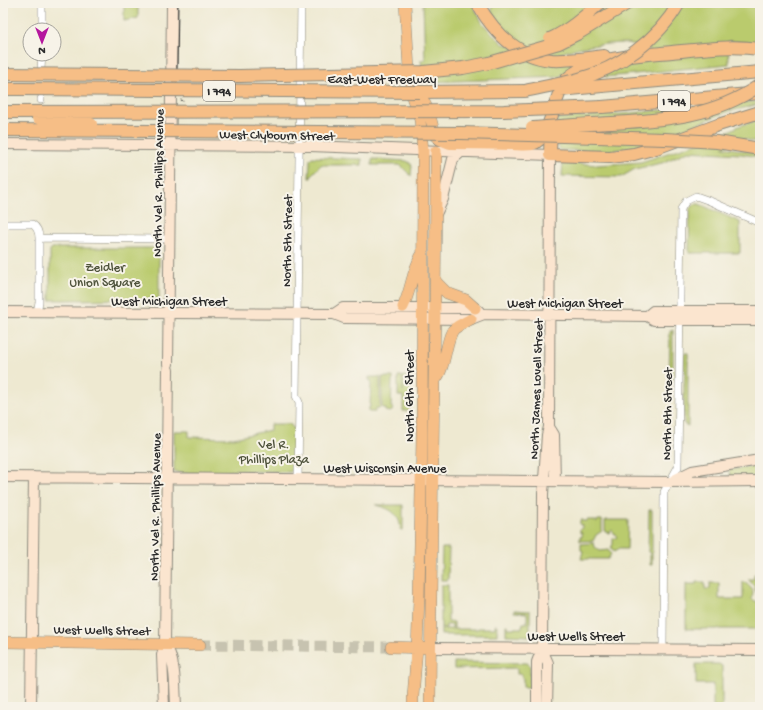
<svg xmlns="http://www.w3.org/2000/svg" width="763" height="710" font-family="'Gochi Hand',sans-serif">
	<rect width="100%" height="100%" fill="#f7f3e8"/>
	<filter id="ink" filterUnits="userSpaceOnUse"><feTurbulence type="fractalNoise" baseFrequency=".025" numOctaves="2"/><feDisplacementMap in="SourceGraphic" scale="8" xChannelSelector="R" yChannelSelector="G"/><feConvolveMatrix kernelMatrix="1 2 1 2 8 2 1 2 1" color-interpolation-filters="sRGB"/></filter>
	<filter id="wash" filterUnits="userSpaceOnUse"><feTurbulence type="fractalNoise" baseFrequency=".012" numOctaves="4" result="noise"/><feDisplacementMap in="SourceGraphic" scale="16" xChannelSelector="R" yChannelSelector="G"/><feGaussianBlur stdDeviation="0.9" result="paint"/><feColorMatrix in="noise" values="0 0 0 0 0 0 0 0 0 0 0 0 0 0 0 0 0 1.4 0 .05"/><feComposite in="paint" operator="in"/></filter>
	<g filter="url(#wash)">
		<rect width="100%" height="100%" fill="#eee9d1"/>
		<path fill="#bacb6d" stroke="#727b4c" d="M124 3H138V18L124 21Z
			M423 3H472L483 24 503 44 585 62 565 76 562 74 560 77 428 82 422 69 421 60H425Z
			M494 3H760V43L728 41 729 64 606 77 605 74 626 63 648 60 649 47C640 48 634 44 626 43 612 43 597 45 583 47 573 48 559 55 550 56 534 56 497 30 492 15 491 10 492 7 494 3Z
			M760 101V104L728 112 640 146 609 151 560 150 558 146 557 118 610 115Z
			M760 119V143L744 139 723 147 760 153V157L741 154 688 151 662 163 635 169 621 177 562 176 563 162 598 165 641 162 720 135 739 126Z
			M312 157 362 159V165H323L322 164 311 175V178H309L310 159Z
			M372 159 407 161 412 165 411 176 400 165H372Z
			M695 204H699L740 222V253H689L690 209Z
			M52 248H158L159 251V299L50 300V250Z
			M670 330H673V382H669Z
			M684 353H688V426L684 424V386L685 385H684L685 371H684Z
			M398 376H402L403 392V376L410 377V411H403V396H398Z
			M369 377H380V408H376L375 412H369V407H370L371 380H369Z
			M382 377H393V380L392 381 391 407 393 408V410L390 412 385 411 386 408H382Z
			M270 424H290L294 429V467L291 472 230 471 219 474 179 473 174 471V431H189V437L234 438 270 430Z
			M760 465V477L730 476 729 470Z
			M376 505H403V530H401C399 512 390 509 376 505Z
			M649 510H652V565H650V553L648 552Z
			M580 520H582V521H586V520H594V521H598V520H602V531L596 535 593 541H580V537H582V533H580V529L582 528V525H580Z
			M605 520H628L627 549H619L614 552 611 548 613 544V539L617 537 612 530 609 533 605 532Z
			M594 543 595 547 600 551 608 550 611 554 608 559H581L583 551 581 550V544Z
			M442 548H449L448 580H441Z
			M754 574H760V629H686V583H688V584H696V582H705V589H710V583H719V599H743V582L747 583 753 591 752 599 757 602 759 600V598L754 586 748 579H754Z
			M441 585H448V622H454V628H452V625H446V628H441Z
			M514 610 530 611V636L506 635V625H508V628H522L523 623H527V613L514 612Z
			M495 625H497V635H441V629H478V628H495Z
			M454 662 527 663 530 665V687H523V678H522V674H517V669L515 668 454 669Z
			M696 664H719L722 666V707H713V684H696Z"/>
	</g>
	<g filter="url(#ink)">
		<g fill="none" stroke-linecap="round" stroke-linejoin="round">
			<path stroke="#c7c3b0" stroke-width="11" stroke-dasharray="11 5.5" stroke-linecap="butt" d="M200 645 391 647"/>
			<defs>
				<path id="street" d="M42 30V3
					M41 69 42 54
					M41 100V99
					M3 224H32C37 227 39 232 39 238V302L37 312
					M39 238 170 239
					M298 479 299 402 296 396 301 3
					M663 649 664 492 678 467 681 209 686 201 696 196 710 201 760 223"/>
				<path id="secondary" d="M3 144 310 146 550 155 549 427 547 435 543 494 542 649 537 662V707
					M436 214 443 199 453 159 461 152
					M3 312 334 314 344 318 471 319 484 314 647 316 654 320H760
					M334 314 343 308H475L479 311
					M647 316 653 311H760
					M168 364 172 3
					M549 427 554 435 555 481
					M3 477 670 482 760 481
					M674 480 692 471 760 460
					M165 644C176 660 175 688 176 707
					M431 648 760 650
					M542 649 548 663 547 707
					M31 707 34 477
					M164 707 162 655 165 644 168 370"/>
				<path id="primary" d="M405 3 409 69 412 86V97L420 120 423 151 422 434 419 597 417 648 413 696V707
					M414 88C426 100 431 116 434 133
					M435 281 447 293 466 300 475 308
					M403 307C411 290 412 272 421 256
					M436 379C446 367 446 337 454 329 459 325 466 322 471 319
					M3 642 200 645
					M391 647 424 648
					M430 707C431 522 436 336 436 151"/>
				<path id="highway" d="M477 3C493 31 517 57 552 60 569 61 586 58 604 56
					M602 86 760 72
					M3 89H20
					M419 92 525 91
					M602 107 760 93
					M551 125 550 155 610 157 634 154 656 148 718 125 760 112
					M434 133 440 139 450 143C470 143 490 143 511 144 517 144 526 145 532 144 552 139 554 92 567 79 591 56 641 55 672 52 701 49 730 45 760 49"/>
			</defs>
			<use href="#street" stroke="#8c8a7e" stroke-width="8"/>
			<use href="#secondary" stroke="#8c8a7e" stroke-width="12"/>
			<use href="#primary" stroke="#8c8a7e" stroke-width="12"/>
			<use href="#highway" stroke="#8c8a7e" stroke-width="14"/>
			<use href="#street" stroke="#fff" stroke-width="7"/>
			<use href="#secondary" stroke="#fbe5cf" stroke-width="10"/>
			<use href="#primary" stroke="#f6be86" stroke-width="11"/>
			<use href="#highway" stroke="#f6be86" stroke-width="12"/>
			<path stroke="#2b2b2b" stroke-width="1" d="M177 69 178 3
				M181 100 183 101"/>
			<defs>
				<path id="highway-bridge" d="M550 39C568 31 585 16 600 3
					M3 74 240 76 423 72 463 68 489 63 559 43 577 34 628 3
					M20 89 419 92
					M560 90 602 86
					M525 91C543 87 561 84 579 79 619 68 658 40 679 3
					M3 112 504 111 602 107
					M38 118 91 124
					M532 128C559 126 585 124 612 123 665 120 714 117 760 85
					M3 130 461 133 665 139 717 142 760 149"/>
			</defs>
			<use href="#highway-bridge" stroke="#8c8a7e" stroke-width="14" stroke-linecap="butt"/>
			<use href="#highway-bridge" stroke="#f6be86" stroke-width="12"/>
		</g>
	</g>
	<g text-anchor="middle" stroke-width="4" stroke-linejoin="round" paint-order="stroke">
		<g fill="#f7f3e8" stroke="#686764" stroke-width="1">
			<rect x="203" y="81" width="32" height="20" rx="3"/>
			<rect x="658" y="91" width="32" height="20" rx="3"/>
		</g>
		<g font-size="12" font-weight="bold" fill="#2b2b2b">
			<text x="219" y="95">I 794</text>
			<text x="674" y="105">I 794</text>
		</g>
		<g font-size="13" fill="#2b2b2b" stroke="#f7f3e8">
			<text x="382" y="83">East-West Freeway</text>
			<text transform="translate(277 134) rotate(1)" y="5">West Clybourn Street</text>
			<text transform="translate(157 183) rotate(-89)" y="5">North Vel R. Phillips Avenue</text>
			<text transform="translate(286 241) rotate(-89)" y="5">North 5th Street</text>
			<text x="169" y="305">West Michigan Street</text>
			<text x="565" y="307">West Michigan Street</text>
			<text transform="translate(535 389) rotate(-88)" y="5">North James Lovell Street</text>
			<text transform="translate(408 396) rotate(-90)" y="5">North 6th Street</text>
			<text transform="translate(666 414) rotate(-89)" y="5">North 8th Street</text>
			<text x="385" y="472">West Wisconsin Avenue</text>
			<text transform="translate(154 507) rotate(-89)" y="5">North Vel R. Phillips Avenue</text>
			<text transform="translate(102 629) rotate(1)" y="5">West Wells Street</text>
			<text x="576" y="640">West Wells Street</text>
		</g>
		<g font-size="13" fill="#4f533c" stroke="#f7f3e8">
			<text x="105" y="271">Zeidler<tspan x="105" dy="15">Union Square</tspan></text>
			<text x="274" y="448">Vel R.<tspan x="274" dy="15">Phillips Plaza</tspan></text>
		</g>
	</g>
	<rect width="763" height="710" fill="none" stroke="#f7f3e8" stroke-width="16"/>
	<g transform="translate(42 42) rotate(180)"><circle r="19" fill="#f7f3e8" stroke="#a5a39c"/>
	<path d="M0-3L7 15L0 10L-7 15Z" fill="#b5179e"/>
	<text y="-6" font-size="11" font-weight="bold" text-anchor="middle" fill="#2b2b2b">N</text>
	</g>
</svg>
